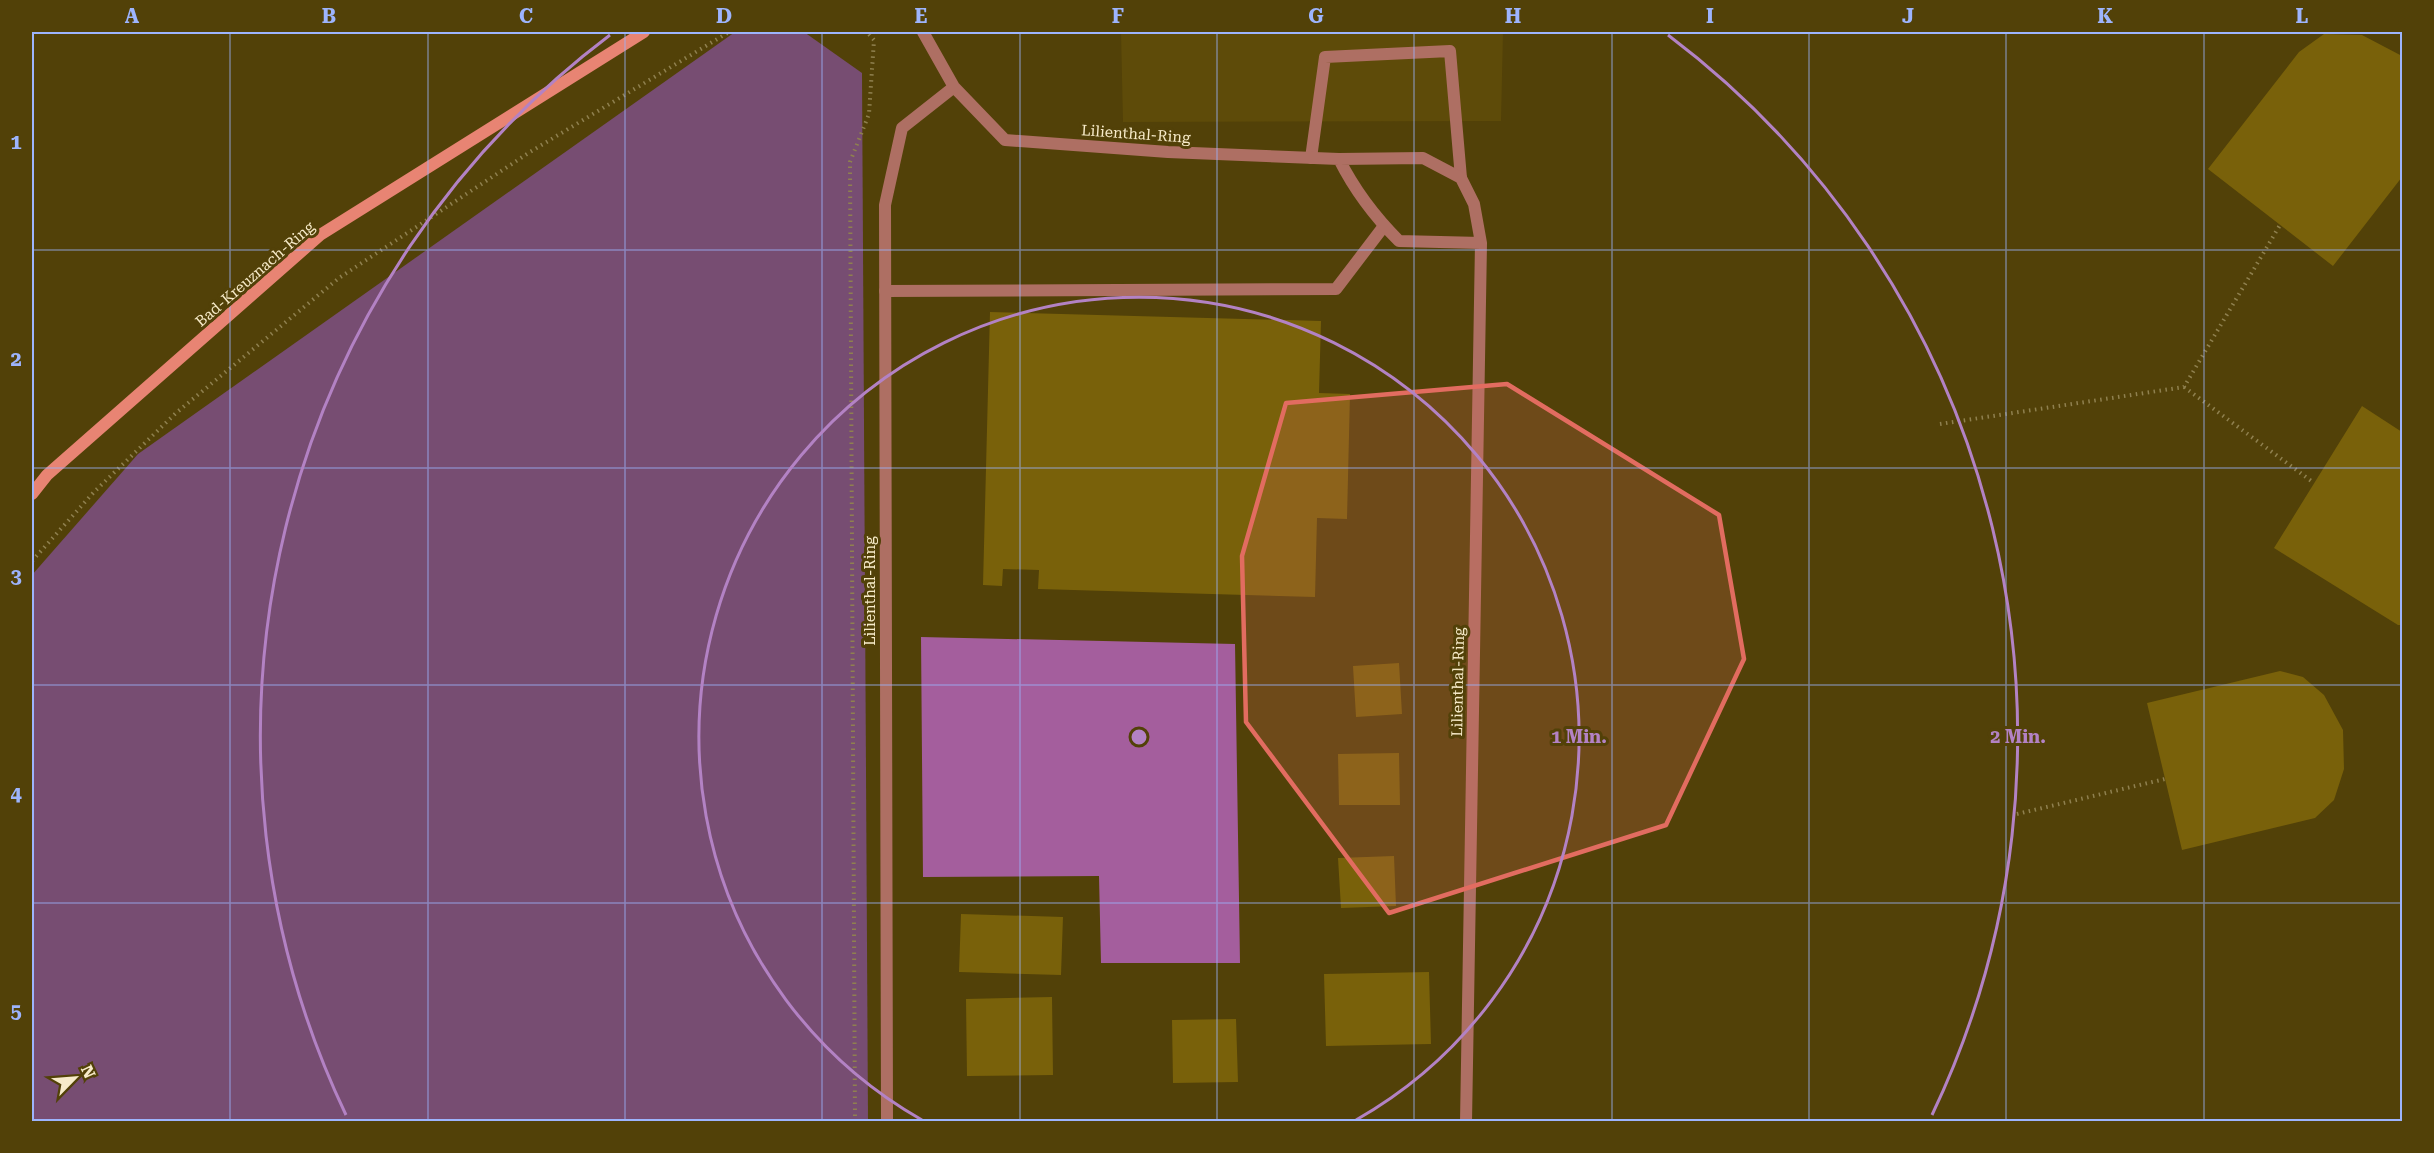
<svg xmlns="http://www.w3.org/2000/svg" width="2434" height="1153" font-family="'Roboto Serif',serif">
	<rect width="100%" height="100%" fill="#524108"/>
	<path fill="#5e4b09" d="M1121 32H1503L1501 121 1123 122Z"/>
	<path fill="#774d72" d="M735 32H804L862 73 868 1121H32V575L138 454Z"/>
	<path fill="#a45e9d" d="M921 637 1235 644 1240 963H1101L1099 876 923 877Z"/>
	<path fill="#79610a" d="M2324 34 2362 35 2402 56V177L2333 266 2208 169 2299 52Z
		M990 312 1321 321 1319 393 1350 394 1347 519 1317 518 1315 597 1038 589 1039 570 1003 569 1002 586 983 585Z
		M2362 406 2402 432V625H2398L2274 548Z
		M1399 663 1402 714 1356 717 1353 666Z
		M2280 671 2303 677 2324 695 2343 730 2344 769 2334 800 2315 818 2182 850 2147 703Z
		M1399 753 1400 805H1339L1338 754Z
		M1394 856 1396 906 1341 908 1338 858Z
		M961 914 1063 917 1061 975 959 972Z
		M1429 972 1431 1044 1326 1046 1324 974Z
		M1052 997 1053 1075 967 1076 966 999Z
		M1236 1019 1238 1082 1173 1083 1172 1020Z"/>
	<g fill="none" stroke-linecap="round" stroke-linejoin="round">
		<path stroke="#8f804f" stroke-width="4" stroke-dasharray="1.5 4.5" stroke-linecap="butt" d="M2184 387 2314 483
			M1940 424 2184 387 2280 225
			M32 561 94 492 176 413 339 278 530 152 729 32
			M2017 814 2165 779
			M855 1122 850 162 869 114 874 40 867 32"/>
		<path stroke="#ae6f63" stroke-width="12" d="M1311 158 1325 57 1450 51 1461 178
			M885 291 1336 289 1384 226"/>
		<path stroke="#ae6f63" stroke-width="12" d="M923 32 954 87 1005 140 1168 152 1339 159 1423 158 1461 178 1474 204 1481 243 1466 1122
			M1339 159C1355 191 1374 216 1399 241L1481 243
			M887 1122 885 205 902 128 954 87"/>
		<path stroke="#e88473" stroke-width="12" d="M32 494 47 475 320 235 644 32"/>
	</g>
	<path fill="#e26c60" fill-opacity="0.2" stroke="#e26c60" stroke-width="4.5" stroke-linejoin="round" d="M1507 384 1719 515 1744 659 1666 825 1389 913 1246 722 1242 556 1286 403Z"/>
	<path fill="none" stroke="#9db4fd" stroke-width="1.5" stroke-opacity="0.55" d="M230 32V1122M428 32V1122M625 32V1122M822 32V1122M1020 32V1122M1217 32V1122M1414 32V1122M1612 32V1122M1809 32V1122M2006 32V1122M2204 32V1122M32 250H2402M32 468H2402M32 685H2402M32 903H2402"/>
	<g fill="none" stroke="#b382c4" stroke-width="3">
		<path d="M922 1120A440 440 0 1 1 1356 1120"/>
		<path d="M346 1115A879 879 0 0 1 610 35M1668 35A879 879 0 0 1 1932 1115"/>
	</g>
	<g text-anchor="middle" stroke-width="6" stroke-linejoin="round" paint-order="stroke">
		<g font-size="15" fill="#f7ebc9" stroke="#524108">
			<text transform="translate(1136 134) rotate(4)" y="5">Lilienthal-Ring</text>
			<text transform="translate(255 274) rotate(-41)" y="5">Bad-Kreuznach-Ring</text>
			<text transform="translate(870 591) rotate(-90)" y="5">Lilienthal-Ring</text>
			<text transform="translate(1458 682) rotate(-89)" y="5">Lilienthal-Ring</text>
		</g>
	</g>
	<circle cx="1139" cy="737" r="9" fill="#b382c4" stroke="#524108" stroke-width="3"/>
	<g font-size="18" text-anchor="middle" font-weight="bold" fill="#b382c4" stroke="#524108" stroke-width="6" stroke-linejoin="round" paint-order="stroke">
		<text x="1579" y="743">1 Min.</text>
		<text x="2018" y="743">2 Min.</text>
	</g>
	<rect width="2434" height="1153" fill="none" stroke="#524108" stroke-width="66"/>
	<g transform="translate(75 1078) rotate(65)" stroke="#524108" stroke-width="4.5" paint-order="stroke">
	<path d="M0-4.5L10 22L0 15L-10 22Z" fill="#f7ebc9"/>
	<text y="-9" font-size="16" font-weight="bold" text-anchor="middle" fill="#f7ebc9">N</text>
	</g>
	<rect x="33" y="33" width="2368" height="1087" fill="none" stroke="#9db4fd" stroke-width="2"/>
	<g font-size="20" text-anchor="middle" font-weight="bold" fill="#9db4fd">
		<text x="132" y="23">A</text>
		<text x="329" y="23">B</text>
		<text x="526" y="23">C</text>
		<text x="724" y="23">D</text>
		<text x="921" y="23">E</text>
		<text x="1118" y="23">F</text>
		<text x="1316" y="23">G</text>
		<text x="1513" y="23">H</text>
		<text x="1710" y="23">I</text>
		<text x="1908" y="23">J</text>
		<text x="2105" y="23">K</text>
		<text x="2302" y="23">L</text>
		<text x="16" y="149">1</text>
		<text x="16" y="366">2</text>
		<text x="16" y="583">3</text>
		<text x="16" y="801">4</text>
		<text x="16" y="1018">5</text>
	</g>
</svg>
